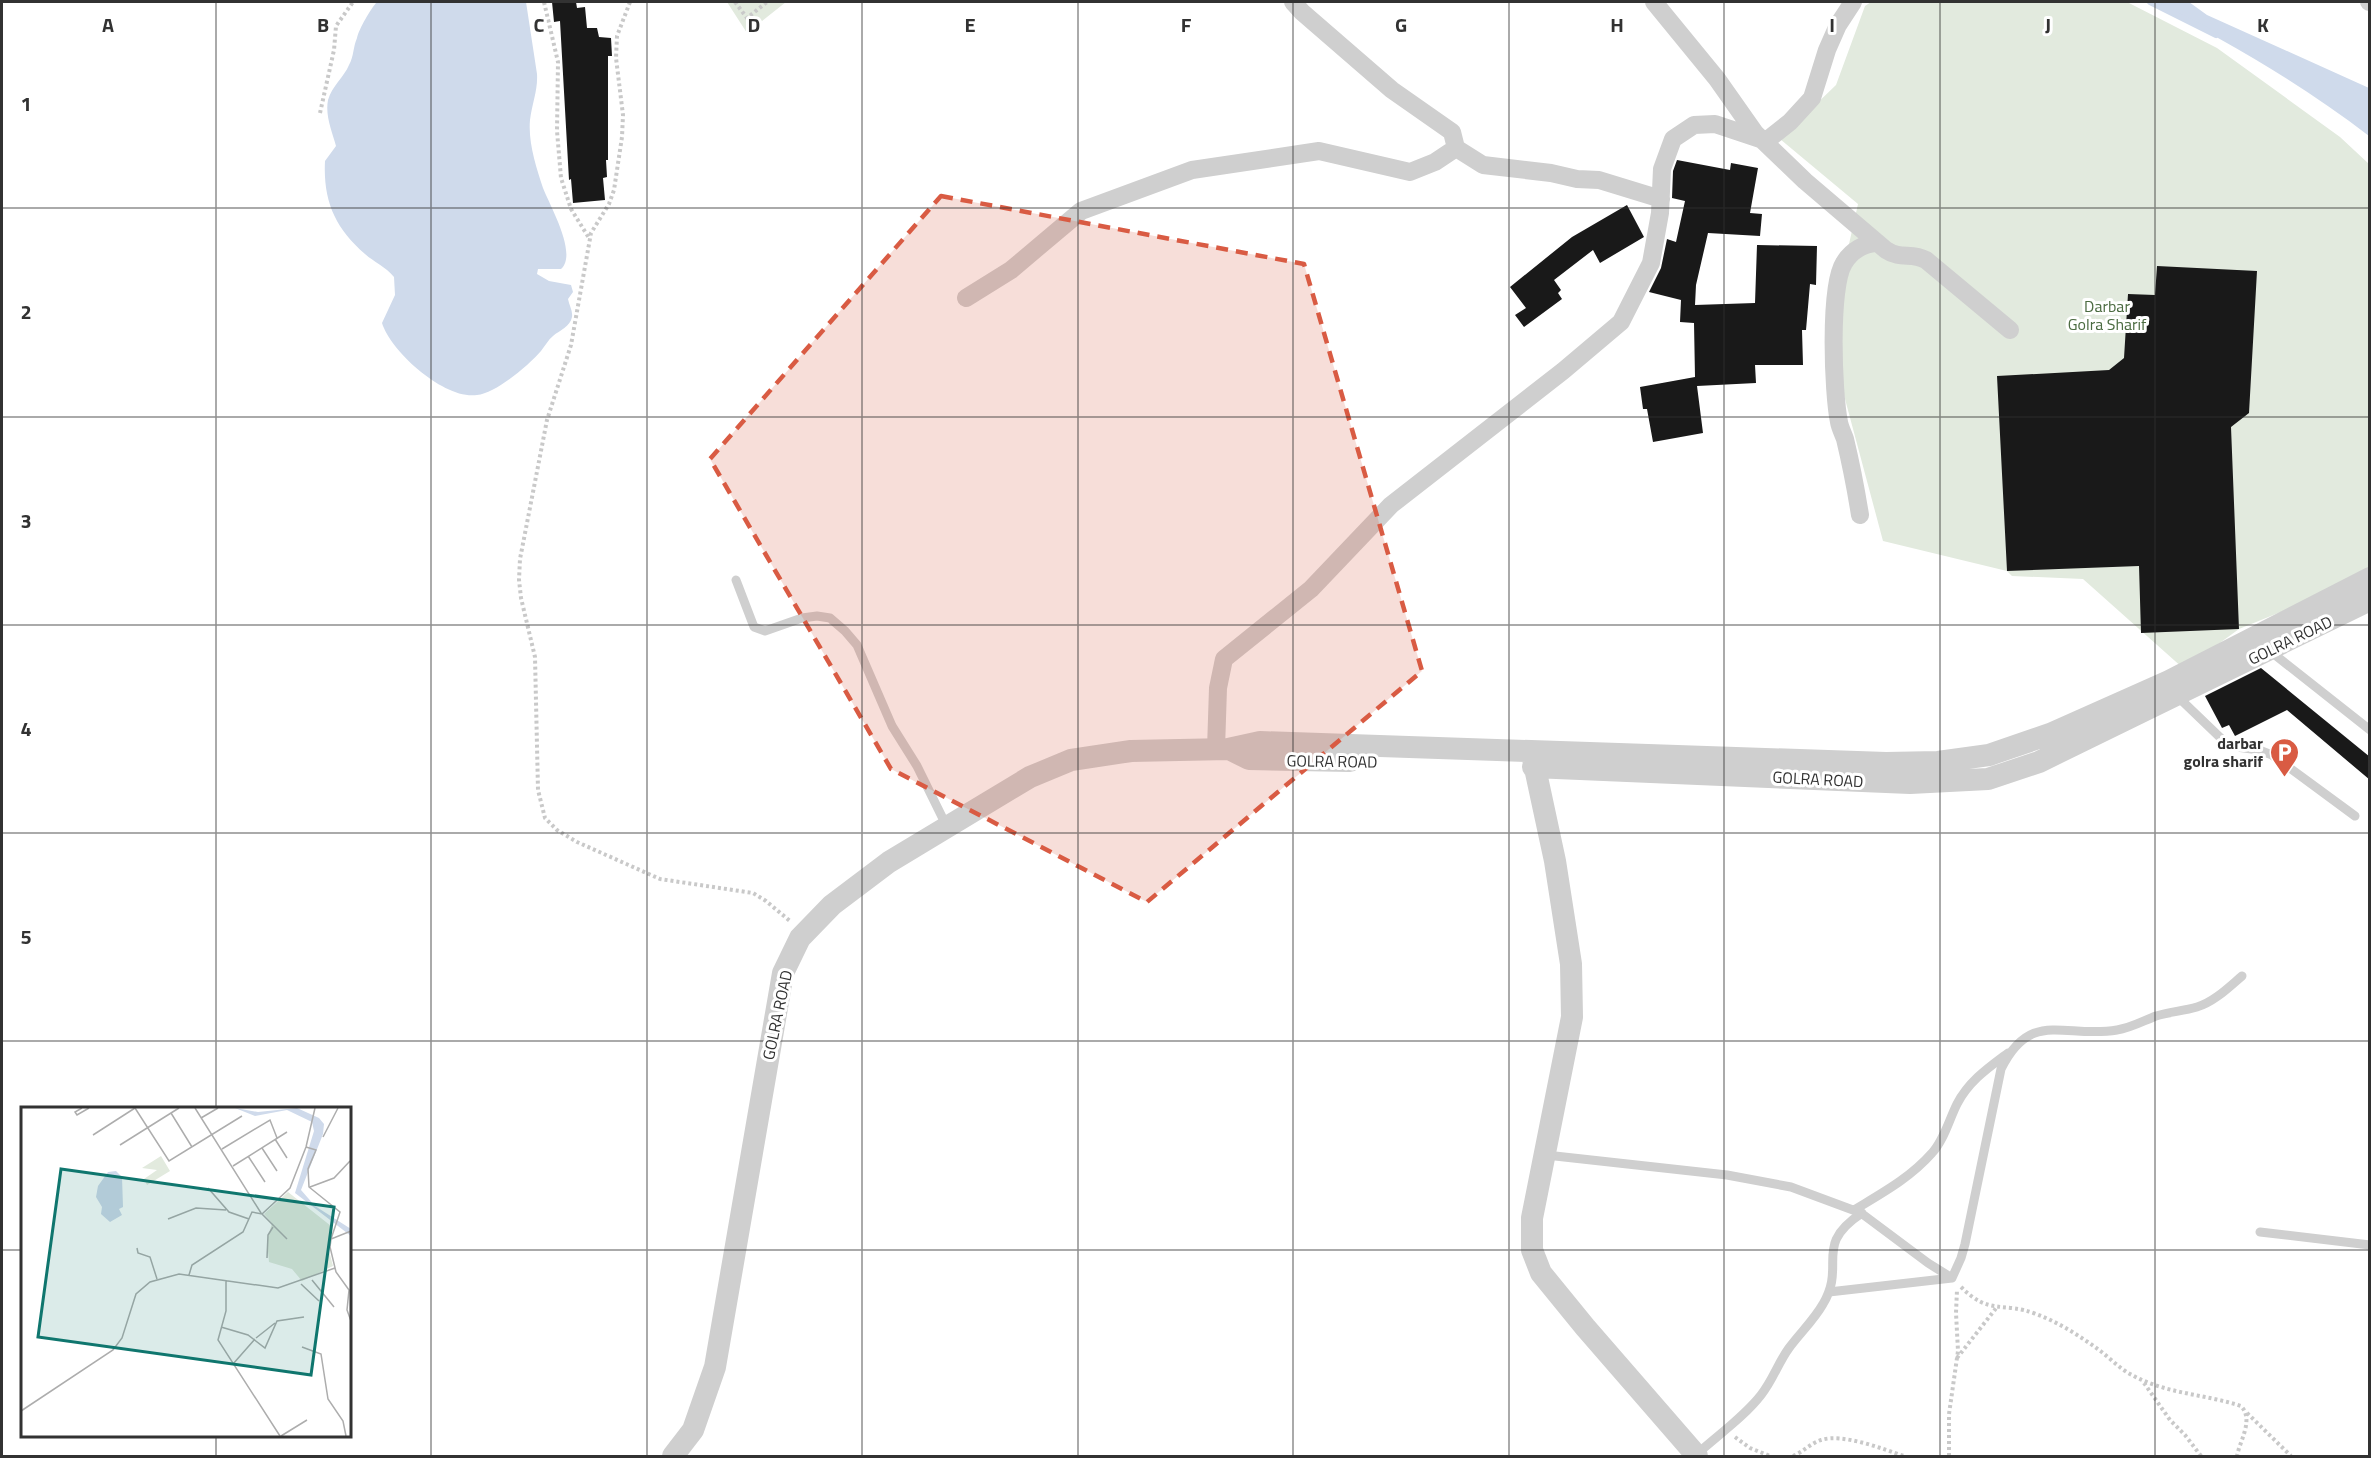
<svg xmlns="http://www.w3.org/2000/svg" width="2371" height="1458" font-family="'Titillium Web',sans-serif">
	<rect width="100%" height="100%" fill="#fff"/>
	<path fill="#e2eade" d="M727 2H786L747 33Z
		M1871 2H2127L2217 48 2340 137 2369 164V572L2357 581 2239 629 2184 669 2083 579 2012 576 2007 571 1883 541 1837 369 1847 253 1858 204 1780 139 1836 85 1865 6Z"/>
	<path fill="#cfdaeb" d="M377 2H526L537 74C538 90 532 104 530 120 528 142 536 167 543 188 550 206 578 254 561 269H538L537 274 549 281 571 285 573 292 568 299C569 305 573 311 572 317 570 327 560 330 553 336 548 340 545 346 541 351 529 365 496 393 477 395 445 400 391 352 382 323L395 295 394 277C386 267 374 262 365 254 335 228 323 201 325 161L336 146C332 131 325 116 328 100 332 86 344 77 349 65 354 56 353 47 357 38 359 29 371 8 377 2Z
		M2150 2H2189L2207 15 2369 88V136C2301 84 2226 40 2150 2Z"/>
	<g fill="none" stroke-linecap="round" stroke-linejoin="round">
		<path stroke="#cfdaeb" stroke-width="6" d="M2150 2 2216 35"/>
	</g>
	<path fill="#191919" d="M552 2H576L577 8 585 7 587 28H597L599 37 611 38 612 56H608V160H606L607 177 603 178 605 200 573 203 571 179 569 180 560 21 554 22Z
		M1677 160 1730 170 1731 163 1758 168 1750 213 1762 214 1760 236 1708 233 1696 285 1695 305 1755 303 1757 245 1817 246 1816 285 1810 284 1806 330H1802L1803 365H1755L1756 383 1697 386 1703 433 1653 442 1647 409H1643L1640 387 1695 377 1694 323 1680 322 1681 300 1649 292 1661 268 1667 239 1676 242 1685 201 1672 198 1673 171Z
		M1627 205 1644 237 1600 263 1593 250 1554 280 1561 290 1558 293 1562 299 1524 327 1515 315 1526 308 1510 287 1572 237Z
		M2157 266 2257 271 2249 413 2231 427 2239 629 2141 633 2139 566 2007 571 1997 376 2109 370 2124 358 2128 294 2155 295Z
		M2261 668 2370 757V780L2287 710 2235 736 2229 725 2222 728 2205 696Z"/>
	<g fill="none" stroke-linecap="round" stroke-linejoin="round">
		<path stroke="#c9c9c9" stroke-width="4" stroke-dasharray="3 3" stroke-linecap="butt" d="M544 2 558 62 557 131 561 178 571 209 589 238
			M630 2 617 36 616 58 623 115 622 137 614 190 609 204 591 233 571 345 547 420 520 559 519 580 521 598 535 657 538 790 545 818 557 830 577 842 660 879 753 893 766 901 790 921
			M735 2 747 18 767 2
			M320 113 334 50 336 26 353 2
			M1961 1287C1990 1316 2003 1301 2036 1314 2058 1322 2080 1336 2099 1350 2110 1358 2120 1369 2132 1375 2166 1394 2205 1394 2241 1406 2254 1420 2240 1440 2237 1456
			M1957 1358 1997 1307
			M2144 1383 2170 1420 2185 1435 2201 1456
			M2247 1413 2291 1456
			M1735 1437 1750 1448 1770 1456
			M1793 1456C1803 1452 1811 1443 1821 1440 1843 1433 1883 1449 1904 1456
			M1949 1456V1414L1958 1351 1956 1313 1957 1290"/>
		<path stroke="#cfcfcf" stroke-width="9" d="M736 580 754 627 765 631 802 618 817 616 830 618 845 631 857 645 892 726 917 766 947 827
			M2270 651 2370 730
			M2177 696 2229 746 2259 750 2272 755 2355 816
			M1546 1155 1727 1175 1791 1187 1861 1213 1928 1263 1952 1278 1961 1258 1965 1244 2001 1069C2031 1008 2065 1039 2117 1030 2131 1028 2143 1021 2156 1016 2169 1012 2183 1011 2197 1007 2214 1002 2229 987 2242 976
			M1854 1210C1882 1193 1910 1178 1932 1153 1944 1140 1949 1120 1957 1104 1969 1081 1988 1068 2008 1053
			M2260 1232 2370 1245
			M1829 1292 1952 1278
			M1697 1454C1718 1435 1744 1417 1761 1395 1773 1380 1778 1363 1789 1348 1800 1333 1814 1320 1823 1304 1847 1264 1812 1246 1862 1213"/>
		<path stroke="#cfcfcf" stroke-width="18" d="M1293 2 1302 12 1392 90 1452 132 1456 148 1483 165 1551 173 1577 179 1599 180 1661 199
			M1654 2 1717 79 1755 133 1805 181 1886 250C1901 260 1911 252 1926 260L2010 330
			M2369 2H2370
			M966 298 1011 270 1081 211 1192 170 1319 151 1410 172 1435 162 1456 148
			M1860 515C1856 490 1851 464 1845 439 1843 433 1840 428 1839 422 1833 393 1829 286 1844 263 1851 251 1864 243 1878 243
			M1216 749 1218 688 1224 659 1311 589 1391 505 1563 371 1621 322 1651 263 1660 213 1662 169 1673 139 1694 125 1715 124 1766 141 1790 122 1812 98 1827 50 1838 25 1853 2"/>
		<path stroke="#cfcfcf" stroke-width="22" d="M1229 749 1249 759 1350 761
			M1532 754 1555 861 1571 964 1572 1017 1532 1218V1250L1541 1273 1585 1327 1697 1456
			M1533 767 1910 783 1988 779 2039 762 2370 600
			M673 1456 693 1430 715 1367 783 973 800 938 832 905 889 862 1030 777 1071 760 1131 751 1228 749 1260 742 1886 763 1938 762 1989 755 2050 734 2169 681 2370 578"/>
	</g>
	<path fill="#d95b43" fill-opacity="0.2" stroke="#d95b43" stroke-width="4.5" stroke-dasharray="12 8" stroke-linejoin="round" d="M941 196 1304 264 1422 671 1147 902 891 769 710 459Z"/>
	<path fill="none" stroke="#323232" stroke-width="1.5" stroke-opacity="0.55" d="M216 2V1108M431 2V1456M647 2V1456M862 2V1456M1078 2V1456M1293 2V1456M1509 2V1456M1724 2V1456M1940 2V1456M2155 2V1456M2 208H2370M2 417H2370M2 625H2370M2 833H2370M2 1041H2370M2 1250H22M350 1250H2370M216 1436V1456"/>
	<defs>
		<symbol id="parking-pin" viewBox="-11 -11 22 30"><path d="M0 17L-7.5 6A9.5 9.5 0 1 1 7.5 6Z" fill="#d95b43" stroke="#fff"/><path d="M-3.5-5.5H1a3.5 3.5 0 0 1 0 7H-1V5.5H-3.5ZM-1-3.4V-.6H.8a1.4 1.4 0 0 0 0-2.8Z" fill="#fff"/></symbol>
	</defs>
	<g fill-rule="evenodd">
		<use href="#parking-pin" x="2268" y="736" width="33" height="45"/>
	</g>
	<g text-anchor="middle" stroke-width="6" stroke-linejoin="round" paint-order="stroke">
		<g font-size="16" fill="#4b6b41" stroke="#fff">
			<text x="2107" y="312">Darbar<tspan x="2107" dy="18">Golra Sharif</tspan></text>
		</g>
		<g font-size="16" fill="#323232" stroke="#fff">
			<text transform="translate(2290 640) rotate(-26)" y="6">GOLRA ROAD</text>
			<text transform="translate(1332 761) rotate(1)" y="6">GOLRA ROAD</text>
			<text transform="translate(1818 779) rotate(3)" y="6">GOLRA ROAD</text>
			<text transform="translate(777 1015) rotate(-78)" y="6">GOLRA ROAD</text>
		</g>
		<g font-size="16" font-weight="bold" fill="#323232" stroke="#fff" text-anchor="end">
			<text x="2263" y="749">darbar<tspan x="2263" dy="18">golra sharif</tspan></text>
		</g>
	</g>
	<g transform="translate(21 1107)">
		<rect width="330" height="330" fill="#fff"/>
		<path d="M140 49 149 64 126 78 123 72 136 63 121 61ZM267 85 310 119 307 140 312 159 281 174 271 162 248 155 246 134 251 116 243 107Z" fill="#e2eade"/>
		<path d="M214 1 237 5 276 1 298 11 303 17 302 27 280 83 294 99 330 122V129L274 86 293 24 291 15 266 3 234 9ZM87 65 95 64 101 70 102 100 98 102 101 108 89 115 80 107 81 100 75 90 77 79Z" fill="#cfdaeb"/>
		<path fill="none" stroke="#adadad" stroke-width="1.5" d="M61 1 54 5 56 8 68 1M114 1 148 54 221 9M174 1 240 106 266 132M150 6 171 40M180 11 197 1M72 28 114 1M302 30 317 1M254 32 266 51M99 38 158 1M285 40 295 43 287 62 288 80 319 105 310 132M241 41 256 64M201 42 249 13 256 31M227 49 244 75M212 59 266 25M289 80 313 71 329 54M187 81 208 105 228 112M147 112 175 101 205 103M330 124 310 132 309 140 315 165 328 183 326 203 330 214M116 141 117 146 129 150 136 172M246 151 247 128 252 120M168 168 171 158 222 125 231 105 241 107 269 81 285 40 294 1M205 173V204L197 233 259 329M291 173 313 200M280 177 298 194M200 220 227 228 244 241 256 214 283 210M330 230V255M235 231 254 216M281 240 300 247 307 292 322 314 325 329M212 257 234 232M0 304 92 243 101 231 115 187 129 175 158 167 257 181 314 161M260 329 286 313"/>
		<path fill="#0f766e" fill-opacity="0.15" stroke="#0f766e" stroke-width="3" d="M40 62 313 100 290 268 17 230Z"/>
		<rect width="330" height="330" fill="none" stroke="#323232" stroke-width="3"/>
	</g>
	<g font-size="20" text-anchor="middle" font-weight="bold" fill="#323232" stroke="#fff" stroke-width="6" stroke-linejoin="round" paint-order="stroke">
		<text x="108" y="32">A</text>
		<text x="323" y="32">B</text>
		<text x="539" y="32">C</text>
		<text x="754" y="32">D</text>
		<text x="970" y="32">E</text>
		<text x="1186" y="32">F</text>
		<text x="1401" y="32">G</text>
		<text x="1617" y="32">H</text>
		<text x="1832" y="32">I</text>
		<text x="2048" y="32">J</text>
		<text x="2263" y="32">K</text>
		<text x="26" y="111">1</text>
		<text x="26" y="319">2</text>
		<text x="26" y="528">3</text>
		<text x="26" y="736">4</text>
		<text x="26" y="944">5</text>
	</g>
	<rect width="2371" height="1458" fill="none" stroke="#323232" stroke-width="6"/>
</svg>
